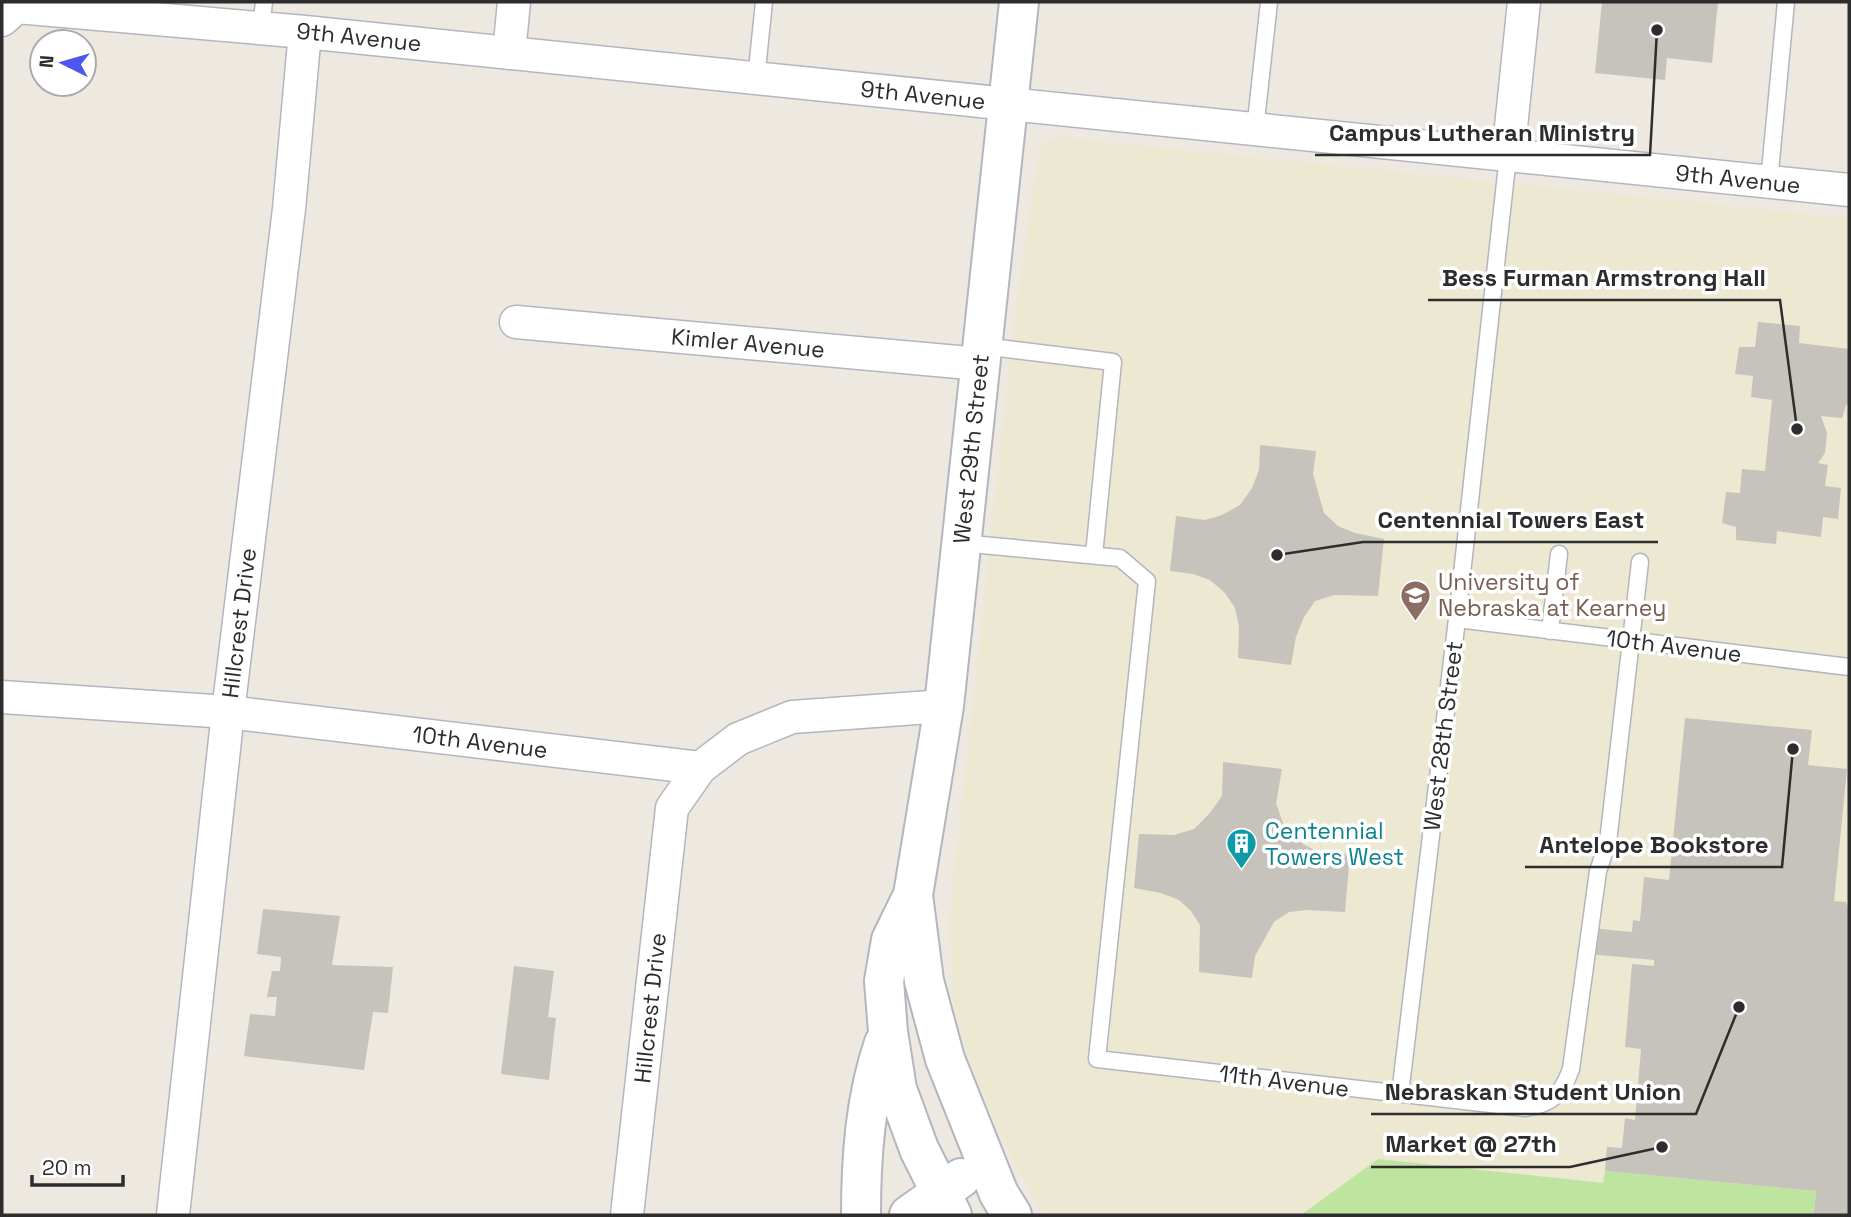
<svg xmlns="http://www.w3.org/2000/svg" width="1851" height="1217" font-family="'Space Grotesk',sans-serif">
	<rect width="100%" height="100%" fill="#ede9e1"/>
	<path fill="#ede8d2" d="M1057 137 1849 218V1215H1044L1013 1162 975 1078 954 1008 949 921 1014 323 1040 144Z"/>
	<path fill="#bee59f" d="M1378 1159 1603 1183 1605 1171 1816 1191 1814 1215H1301Z"/>
	<path fill="#c6c3bc" d="M1602 2H1718L1712 63 1667 58 1665 80 1595 73Z
		M1758 322 1800 326 1799 343 1849 349V404L1846 405 1842 418 1821 416 1827 433 1825 453 1818 463 1828 465 1825 486 1841 488 1838 519 1823 517 1821 537 1777 531 1776 544 1736 540V527L1722 523 1726 492 1740 493 1742 469 1765 471 1772 400 1751 397 1753 376 1735 374 1739 347H1755Z
		M1260 445 1316 451 1313 474 1324 513 1338 526 1355 533 1384 539 1378 596 1334 595 1315 601 1304 617 1296 637 1291 665 1238 658 1239 627 1235 608 1225 593 1210 580 1193 574 1170 571 1176 516 1205 520 1222 515 1240 505 1252 488 1259 470Z
		M1685 718 1812 730 1808 765 1847 769 1834 901 1846 902 1849 913V1215H1814L1816 1191 1605 1171 1607 1147 1622 1148 1625 1118 1635 1120 1641 1049 1625 1047 1632 964 1654 966V960L1588 954 1590 928 1632 932 1633 920 1640 921 1644 877 1669 880Z
		M1223 762 1282 769 1276 803 1284 826 1303 844 1320 853 1350 854 1345 912 1306 910 1289 912 1274 922 1255 956 1252 978 1199 972 1200 925 1191 911 1179 900 1161 893 1134 888 1139 834 1174 835 1194 829 1209 814 1222 796Z
		M263 909 340 916 332 965 393 967 388 1013 373 1012 364 1070 244 1056 250 1014 275 1016 277 997H267L272 971H280L281 957 257 954Z
		M514 966 554 971 548 1017 556 1018 549 1080 501 1074Z"/>
	<g fill="none" stroke-linecap="round" stroke-linejoin="round">
		<defs>
			<path id="lane" d="M261 28 264 2
				M756 79 764 2
				M1255 130 1269 2
				M1769 182 1786 2
				M982 346 1113 362 1094 555
				M961 543 1120 558 1147 581 1097 1059 1525 1108C1552 1104 1562 1094 1571 1069L1598 871 1608 842 1640 562
				M1457 619 1849 667
				M1550 631 1559 554
				M1400 1094 1457 619 1508 156"/>
			<path id="street" d="M2 20 17 7 305 32 1849 190
				M509 53 514 2
				M1508 156 1524 2
				M516 322 980 364
				M2 697 228 712 700 768 738 739 792 717 944 706
				M173 1215 228 712 289 209 305 32
				M627 1215 672 808 700 768"/>
			<path id="secondary" d="M913 895 891 940 884 981 888 1032 897 1089 919 1149 952 1215
				M861 1215C861 1158 865 1098 884 1043
				M909 1215 961 1178
				M1012 1215 999 1194 945 1059 924 981 913 895 944 706 1019 2"/>
		</defs>
		<use href="#lane" stroke="#b4b5bf" stroke-width="19"/>
		<use href="#street" stroke="#b4b5bf" stroke-width="35"/>
		<use href="#secondary" stroke="#b4b5bf" stroke-width="42"/>
		<use href="#lane" stroke="#fff" stroke-width="16"/>
		<use href="#street" stroke="#fff" stroke-width="32"/>
		<use href="#secondary" stroke="#fff" stroke-width="38"/>
	</g>
	<defs>
		<symbol id="university-pin" viewBox="-11 -11 22 30"><path d="M0 17L-7.5 6A9.5 9.5 0 1 1 7.5 6Z" fill="#8d6e63" stroke="#fff"/><path d="M0-5L7-2L0 1L-7-2ZM-4 1L0 2.5L4 1V4Q0 6-4 4Z" fill="#fff"/></symbol>
		<symbol id="building-pin" viewBox="-11 -11 22 30"><path d="M0 17L-7.5 6A9.5 9.5 0 1 1 7.5 6Z" fill="#0f9aa8" stroke="#fff"/><path d="M-4-6H4V6H1V3H-1V6H-4ZM-2.5-4.3h1.7v1.8h-1.7ZM.8-4.3h1.7v1.8H.8ZM-2.5-1h1.7V.8h-1.7ZM.8-1h1.7V.8H.8Z" fill="#fff"/></symbol>
	</defs>
	<g fill-rule="evenodd">
		<use href="#university-pin" x="1398" y="578" width="35" height="47"/>
		<use href="#building-pin" x="1224" y="826" width="35" height="47"/>
	</g>
	<g text-anchor="middle" stroke-width="7" stroke-linejoin="round" paint-order="stroke">
		<g font-size="23" fill="#2d2d2d" stroke="#fff">
			<text transform="translate(359 37) rotate(6)" y="8">9th Avenue</text>
			<text transform="translate(923 95) rotate(6)" y="8">9th Avenue</text>
			<text transform="translate(1738 179) rotate(6)" y="8">9th Avenue</text>
			<text transform="translate(748 343) rotate(5)" y="8">Kimler Avenue</text>
			<text transform="translate(971 449) rotate(-84)" y="8">West 29th Street</text>
			<text transform="translate(239 623) rotate(-83)" y="8">Hillcrest Drive</text>
			<text transform="translate(1674 646) rotate(7)" y="8">10th Avenue</text>
			<text transform="translate(1443 736) rotate(-83)" y="8">West 28th Street</text>
			<text transform="translate(480 742) rotate(7)" y="8">10th Avenue</text>
			<text transform="translate(650 1008) rotate(-84)" y="8">Hillcrest Drive</text>
			<text transform="translate(1284 1081) rotate(7)" y="8">11th Avenue</text>
		</g>
		<g font-size="23" fill="#785e54" stroke="#fff" text-anchor="start">
			<text x="1438" y="590">University of<tspan x="1438" dy="26">Nebraska at Kearney</tspan></text>
		</g>
		<g font-size="23" fill="#0d838f" stroke="#fff" text-anchor="start">
			<text x="1265" y="839">Centennial<tspan x="1265" dy="26">Towers West</tspan></text>
		</g>
	</g>
	<path fill="none" stroke="#2d2d2d" stroke-width="2.5" d="M1657 30L1650 155H1315M1797 429L1780 300H1428M1277 555L1363 542H1658M1793 749L1782 867H1525M1739 1007L1696 1114H1371M1662 1147L1570 1167H1371"/>
	<g fill="#2d2d2d" stroke="#fff" stroke-width="2.5">
		<circle cx="1657" cy="30" r="7"/>
		<circle cx="1797" cy="429" r="7"/>
		<circle cx="1277" cy="555" r="7"/>
		<circle cx="1793" cy="749" r="7"/>
		<circle cx="1739" cy="1007" r="7"/>
		<circle cx="1662" cy="1147" r="7"/>
	</g>
	<g font-size="24" text-anchor="middle" font-weight="bold" fill="#2d2d2d" stroke="#fff" stroke-width="7" stroke-linejoin="round" paint-order="stroke">
		<text x="1482" y="141">Campus Lutheran Ministry</text>
		<text x="1604" y="286">Bess Furman Armstrong Hall</text>
		<text x="1511" y="528">Centennial Towers East</text>
		<text x="1654" y="853">Antelope Bookstore</text>
		<text x="1533" y="1100">Nebraskan Student Union</text>
		<text x="1471" y="1152">Market @ 27th</text>
	</g>
	<rect width="1851" height="1217" fill="none" stroke="#2d2d2d" stroke-width="7"/>
	<g transform="translate(63 63) rotate(275)"><circle r="33" fill="#ffffff" stroke="#ababab" stroke-width="2"/>
	<path d="M0-5L12 26L0 18L-12 26Z" fill="#4e57ed"/>
	<text y="-10" font-size="19" font-weight="bold" text-anchor="middle" fill="#2d2d2d">N</text>
	</g>
	<path d="M32 1175v10h91v-10" fill="none" stroke="#2d2d2d" stroke-width="3.5"/>
	<text x="42" y="1175" font-size="21" fill="#2d2d2d" stroke="#ffffff" stroke-width="5" paint-order="stroke">20 m</text>
</svg>
